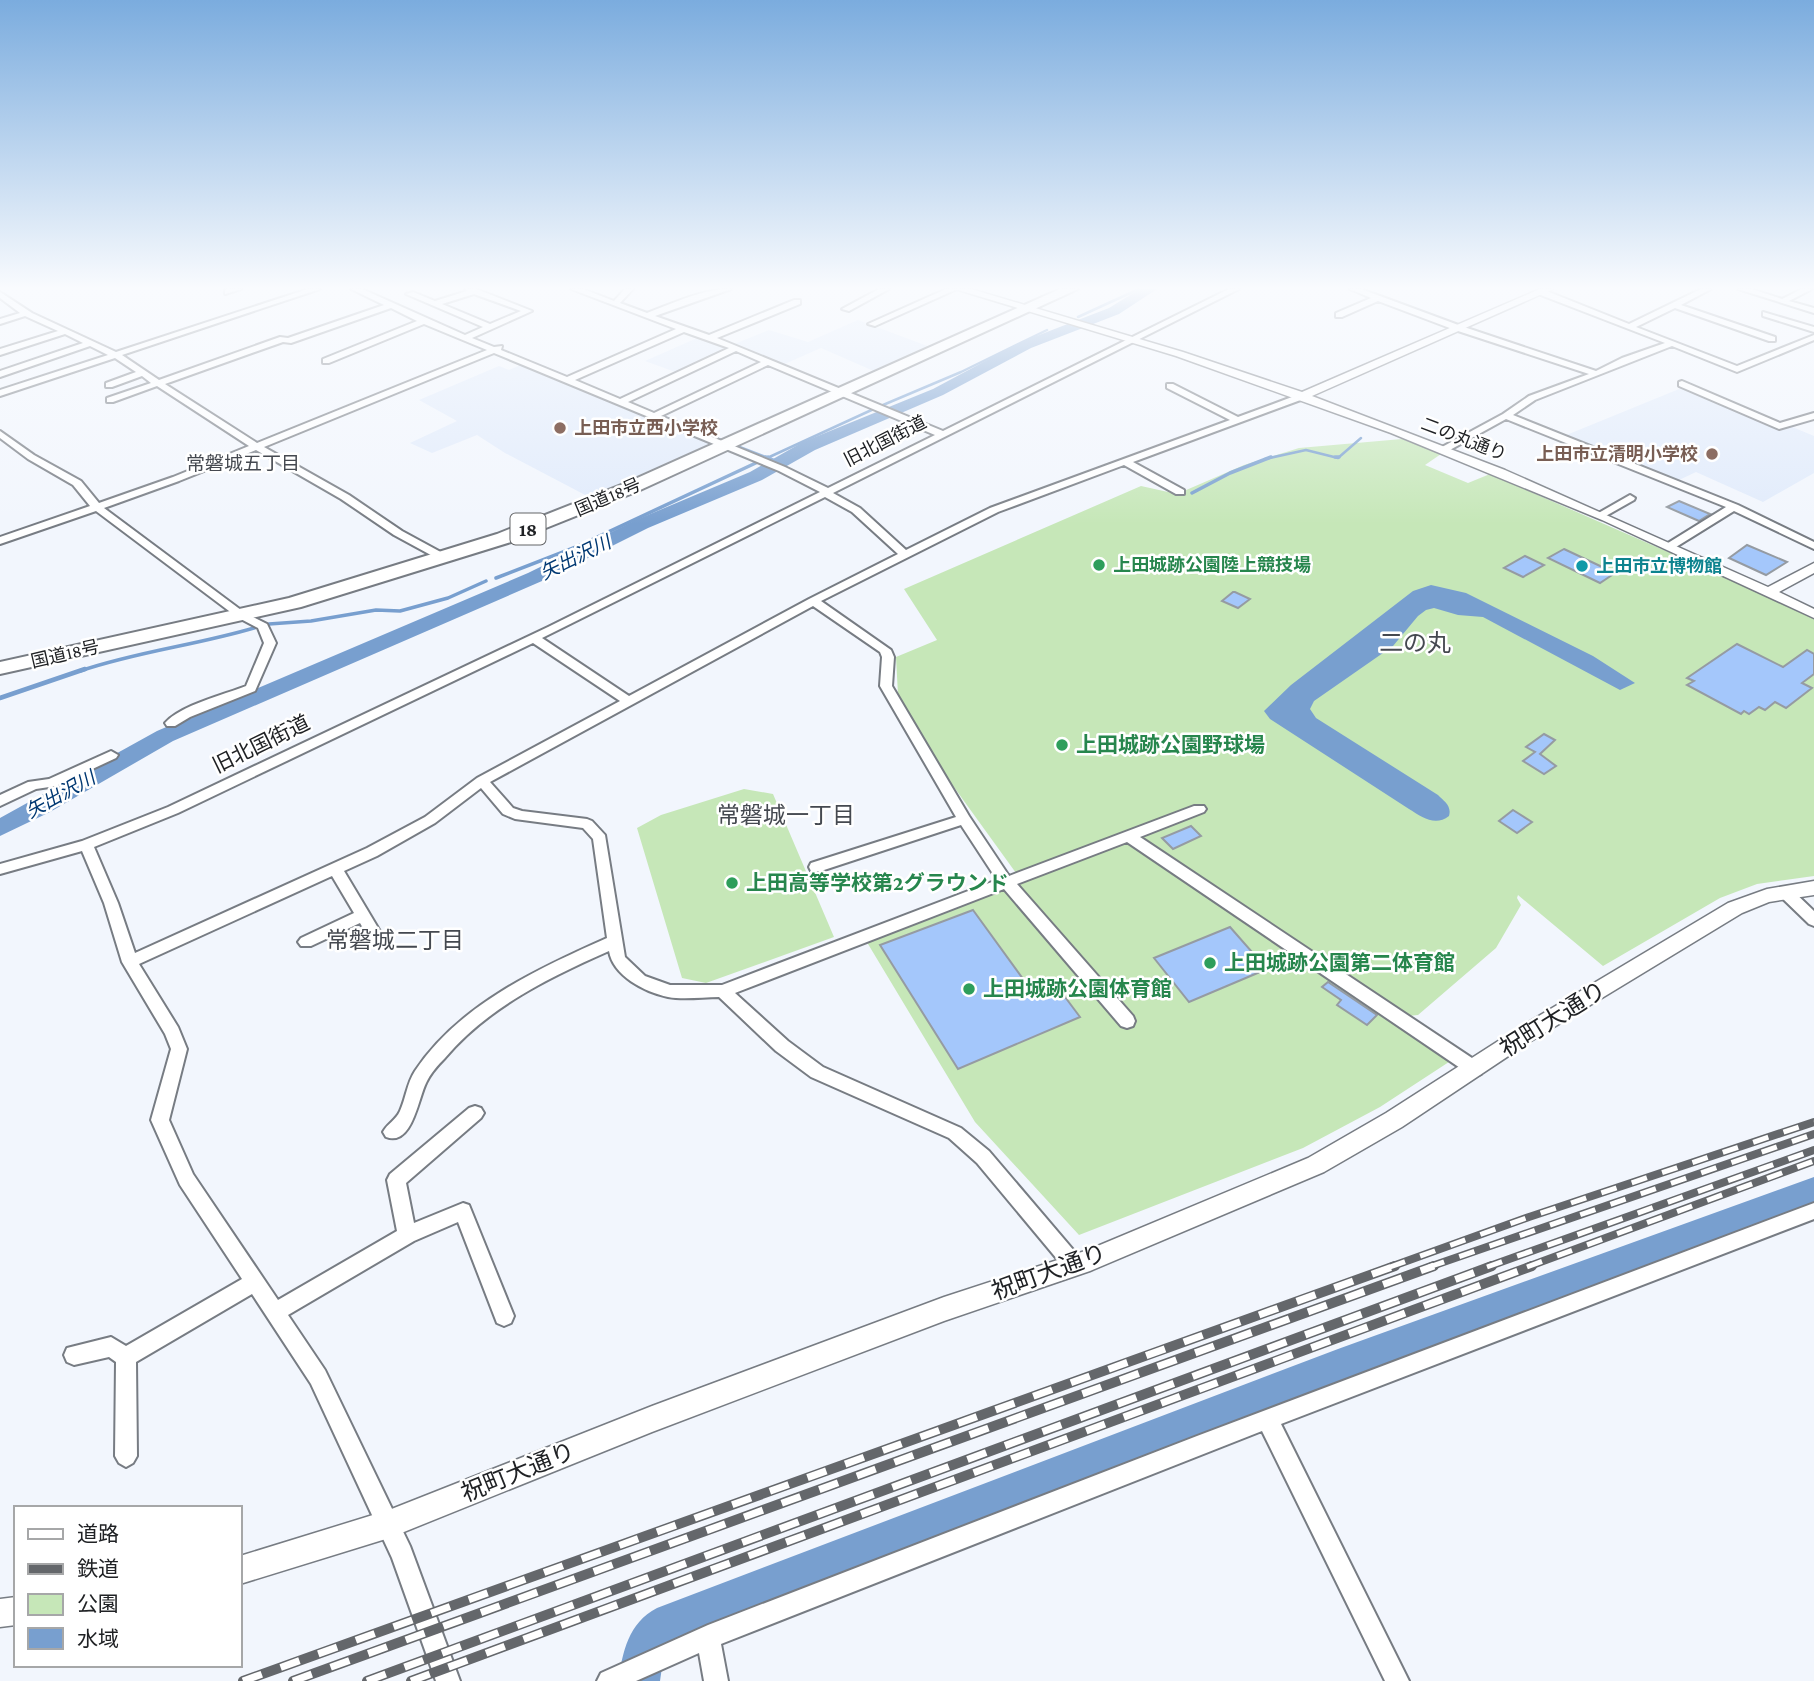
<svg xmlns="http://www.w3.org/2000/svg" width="1814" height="1681" font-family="'Crimson Pro','Noto Sans JP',serif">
	<rect width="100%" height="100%" fill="#f2f6fd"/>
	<path fill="#e1ebfb" d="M858 320 930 347 876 372 821 348 780 366 732 345 769 330 808 342Z
		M697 338 730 349 678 373 645 361Z
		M523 364 712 443 589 497 505 453 477 435 432 453 410 443 457 421 419 400 499 366 509 370Z
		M1684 387 1781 429 1790 426 1814 436V473L1763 502 1696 472 1677 481 1564 436Z"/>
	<path fill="#c6e7b8" d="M1402 439 1441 454 1425 465 1468 483 1490 474 1707 569 1814 619V876L1757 884 1720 898 1603 966 1518 895 1517 898 1521 905 1496 948 1418 1015 1408 1016 1452 1060 1380 1107 1303 1148 1079 1235 975 1122 865 939 1021 880 912 729 898 695 896 657 937 640 904 589 1141 486 1177 494 1244 465 1299 448Z
		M744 789 773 794 834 937 706 983 682 978 637 828 661 815Z"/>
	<path fill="#789fcf" d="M1431 585 1466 593 1593 656 1635 683 1620 690 1483 617 1458 615 1434 608 1426 610 1418 616 1393 646 1314 701 1310 709 1316 718 1438 795C1444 801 1452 806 1449 816 1435 827 1422 817 1409 809L1270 719 1264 711 1291 685 1413 591Z"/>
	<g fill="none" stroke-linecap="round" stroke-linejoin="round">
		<path stroke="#789fcf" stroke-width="2.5" d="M1078 317 1139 289
			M452 330 567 377
			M574 380 624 401
			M632 404 721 440
			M883 405 961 372 1047 330
			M737 446 771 459
			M765 459 878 407
			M1265 459 1306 450 1338 458 1361 438"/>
		<path stroke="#789fcf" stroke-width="3.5" d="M766 457 780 463
			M1335 457H1339
			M765 459 768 457
			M1192 493 1230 473 1271 457
			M496 578 576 547 760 461
			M269 624 311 621 376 610 400 611 448 598 486 581
			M80 671C138 651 198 645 257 627"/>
		<path stroke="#789fcf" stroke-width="4.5" d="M0 698 85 669"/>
		<path fill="#789fcf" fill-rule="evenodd" d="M1140 289H1157L1119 314 1031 348 943 395 815 450 762 480 648 528 542 581 173 741 50 812 0 836V818L157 731 528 573 636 520 750 472 803 442 933 389 1021 342 1109 308Z
			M1814 1177V1205L1338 1385 682 1638 664 1653 660 1681H618C623 1652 628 1623 657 1608L1338 1349Z"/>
	</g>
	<path fill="#a4c7fb" stroke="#959ba2" stroke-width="2" d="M1679 501 1710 514 1699 521 1667 507Z
		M1747 545 1787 562 1766 575 1729 558Z
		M1564 549 1615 573 1600 583 1548 558Z
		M1525 556 1544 565 1523 577 1504 568Z
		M1233 592H1235L1250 599 1238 608 1222 601Z
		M1737 644 1783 667 1807 650 1814 654V674L1802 683 1812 688 1786 708 1775 702 1765 710 1759 707 1749 714 1744 711 1741 714 1687 685 1694 681 1687 678Z
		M1544 734 1555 740 1540 754 1556 766 1544 774 1523 761 1535 752 1526 747Z
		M1513 810 1532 822 1517 833 1499 821Z
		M1191 826 1201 836 1173 849 1162 838Z
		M973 910 1034 994 1056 985 1080 1017 958 1069 880 945Z
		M1230 927 1267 969 1189 1002 1154 958Z
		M1328 982 1377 1015 1367 1025 1337 1005 1341 1000 1322 987Z"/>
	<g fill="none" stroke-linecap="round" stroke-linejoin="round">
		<defs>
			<path id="minor" d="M229 289H241L225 294V290Z
				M308 289H320L122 355 159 380 280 337 288 338 384 305 351 289H362L465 335 483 327 406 294 413 292 435 301 467 291 465 289H476L532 311 472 338 494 347 502 346 501 350 567 377 676 329 571 289H583L614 301 625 289H633L620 303 647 313C674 303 702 289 731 289L655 316 709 335 794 300H800V304L717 338 943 431 1229 289H1239L833 493 860 508 906 550 990 508 1230 420 1167 388V384H1173L1238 417 1300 394H1306V398L1133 462 1184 490V494H1176L1124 465 998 512 821 601 891 650 894 657 892 686 969 816 1009 876 1194 806H1204L1206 809 1204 812 1140 837 1481 1064 1483 1069 1481 1074 1475 1076 1469 1074 1127 842 1017 884 1133 1016 1135 1021 1133 1026 1127 1028 1121 1026 1004 889 735 993 788 1041 823 1067 961 1128 989 1151 1081 1259 1083 1265 1081 1271 1074 1274 1067 1271 977 1163 949 1138 811 1077 776 1051 719 997C703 997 684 1000 668 997 645 992 613 976 609 951 550 977 488 1007 445 1058 438 1065 430 1074 426 1083 418 1099 412 1147 386 1137L383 1132C387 1124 396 1120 400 1111 406 1098 407 1083 415 1071 459 1005 537 969 607 938L593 839 583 828 515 819 503 814 481 788 435 823 377 856 344 871 387 943 384 947H374L360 923 311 946H301L298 942 301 938 354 913 332 876 139 964 178 1027 187 1049 169 1120 193 1174 278 1300 397 1231 387 1180 390 1174 469 1108 475 1106 481 1108 484 1113 481 1118 406 1183 414 1223 463 1203 469 1205 514 1316 511 1323 504 1326 497 1323 458 1222 414 1241 288 1315 325 1370 410 1546 460 1681H436L392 1558 311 1384 252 1294 136 1362 137 1456 133 1463 126 1467 119 1463 115 1456 116 1362 109 1357 74 1365 67 1362 64 1355 67 1348 111 1337 126 1346 242 1279 180 1185 151 1120 171 1049 165 1034 122 962 104 903 82 851 0 874V864L82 841 168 807 548 627 820 492 779 471 494 353 264 447 349 495 402 531 448 556V560H440L394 535 341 499 256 450 179 481 104 508 245 613 267 624 276 643 255 691 190 717 175 726H167L165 723C181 705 223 695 246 686L264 643 258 628 237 617 96 511 0 544V537L90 506 73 485 28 459 0 438V431L34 455 81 481 99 503 173 477 249 446 157 386 113 402H107V398L151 383 142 376 112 387H106V383L136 372 115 358 0 396V390L108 355 90 346 0 377V371L83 343 65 334 0 355V349L58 331 25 316 0 324V319L20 313 0 298V292L32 313 116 352ZM474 294 521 311 490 324 442 304ZM391 308 417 321 323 359V363H329L424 324 487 350 257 443 165 384 283 342 291 343ZM684 332 729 348 620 399 575 380ZM736 351 761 362 654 413 628 402ZM768 365 935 435 828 488 785 467 661 416ZM825 497 852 512 898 554 809 599 629 696 542 638ZM813 606 880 652 882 657 880 686 956 817 811 863 809 867 811 871H821L961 825 997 880 722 985H670L645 976 625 957 605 835 592 821 587 819 522 811 513 808 490 782ZM533 643 620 701 477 778 425 817 367 848 135 953 118 903 94 847 178 813Z
				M879 289H889L849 311 842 309Z
				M946 289H957L875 326 868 324Z
				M1350 289H1361L1461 326 1596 371 1622 358 1665 343 1538 294V290H1544L1629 324 1701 289H1711L1681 305 1775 337V341H1769L1675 308 1636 327 1737 366 1814 335V340L1737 372 1672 346 1535 400 1513 415 1738 505 1814 542V549L1734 511 1676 547H1668V543L1726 507 1506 419 1448 451H1442V447L1503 414 1529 396 1589 374 1455 330 1378 301 1342 317H1336V313L1371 298Z
				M1738 289H1751L1782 299 1802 289H1812L1789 301 1814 308V313Z
				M1763 312 1814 327V332L1763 316Z
				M1682 381 1780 423 1814 413V419L1779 429 1679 386V382Z
				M1630 495 1635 498 1634 500 1604 517 1600 518 1595 515Z
				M111 751 118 755 116 758 56 786 36 789 0 806V795L28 782 49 779Z
				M1786 888 1791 889 1814 911V926L1809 924 1781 897 1779 893 1781 889Z
				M1814 1203V1219L1281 1424 1409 1681H1385L1262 1431 721 1644 728 1681H704L699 1653 636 1681H597L601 1673 708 1625 1197 1436Z"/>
			<path id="tertiary" d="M955 289H971L1183 352 1302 392 1540 289H1553L1312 396 1505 470 1768 587 1814 563V573L1779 592 1814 609V618L1602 520 1391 433 1176 356Z
				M1814 881V895L1769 902 1742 913 1531 1041 1402 1127 1324 1172 1090 1271 944 1321 652 1432 389 1538 240 1584V1556L389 1510 652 1406 944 1297 1088 1250 1308 1158 1386 1113 1517 1029 1728 903 1767 889Z
				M16 1597V1625L0 1627V1599Z"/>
			<path id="trunk" d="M1060 289H1078L638 491 511 542 301 607 0 674V662L289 598 497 534 626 483Z"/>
		</defs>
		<use href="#minor" stroke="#777c83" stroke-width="4"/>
		<use href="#tertiary" stroke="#777c83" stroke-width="3"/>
		<use href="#trunk" stroke="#777c83" stroke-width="4"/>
		<use href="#minor" fill="#fff" fill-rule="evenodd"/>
		<use href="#tertiary" fill="#fff" fill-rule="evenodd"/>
		<use href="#trunk" fill="#fff" fill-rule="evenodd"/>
		<defs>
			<path id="rail-far1" d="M1390 1267 1529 1217 1814 1122
				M1429 1267 1814 1134
				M1487 1267 1814 1150
				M1527 1267 1814 1161"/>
			<path id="rail" d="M243 1681 1395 1266
				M293 1681 1434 1266
				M367 1681 1492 1266
				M411 1681 1532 1266"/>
		</defs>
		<use href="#rail-far1" stroke="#64676b" stroke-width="8"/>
		<use href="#rail" stroke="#64676b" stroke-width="10"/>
		<use href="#rail-far1" stroke="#fff" stroke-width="5" stroke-dasharray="16" stroke-linecap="butt"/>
		<use href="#rail" stroke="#fff" stroke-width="7" stroke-dasharray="20" stroke-linecap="butt"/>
	</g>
	<linearGradient id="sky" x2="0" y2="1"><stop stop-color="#7bacde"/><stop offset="0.55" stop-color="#f9fbfe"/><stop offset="1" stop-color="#f9fbfe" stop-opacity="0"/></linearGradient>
	<rect width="1814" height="524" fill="url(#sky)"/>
	<g fill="#8d6e63" stroke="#fff" stroke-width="2.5">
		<circle cx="560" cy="428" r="7"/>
		<circle cx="1712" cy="454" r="7"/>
	</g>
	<g fill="#2e9e5b" stroke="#fff" stroke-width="2.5">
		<circle cx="1099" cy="565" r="7"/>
		<circle cx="1062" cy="745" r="7"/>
		<circle cx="732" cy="883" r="7"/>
		<circle cx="1210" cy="963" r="7"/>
		<circle cx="969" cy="989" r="7"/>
	</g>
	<circle fill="#0f9aa8" stroke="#fff" stroke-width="2.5" cx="1582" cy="566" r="7"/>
	<g text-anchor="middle" stroke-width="5" stroke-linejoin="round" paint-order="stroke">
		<g font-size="18" font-weight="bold" fill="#785e54" stroke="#fff" text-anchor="start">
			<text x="574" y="434">上田市立西小学校</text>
			<text x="1698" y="460" text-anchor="end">上田市立清明小学校</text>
		</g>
		<g font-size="18" fill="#202225" stroke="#fff">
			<text transform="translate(1464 439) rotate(21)" y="6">二の丸通り</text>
			<text transform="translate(885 441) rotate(-27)" y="6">旧北国街道</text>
			<text transform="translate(608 497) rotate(-23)" y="6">国道18号</text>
			<text transform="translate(65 654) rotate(-13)" y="6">国道18号</text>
		</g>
		<g font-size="18" font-weight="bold" fill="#27864d" stroke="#fff" text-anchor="start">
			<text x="1113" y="571">上田城跡公園陸上競技場</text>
		</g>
		<g font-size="18" font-weight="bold" fill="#0d838f" stroke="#fff" text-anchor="start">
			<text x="1596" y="572">上田市立博物館</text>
		</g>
		<g font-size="19" fill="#454950" stroke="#fff">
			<text x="243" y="470">常磐城五丁目</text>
		</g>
		<rect fill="#fff" stroke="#636466" stroke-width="2" x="510.5" y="513.5" width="35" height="31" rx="5"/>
		<g font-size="19" font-weight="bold" fill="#202225">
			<text x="528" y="536">18</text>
		</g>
		<g font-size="19" font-style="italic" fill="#003872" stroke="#fff">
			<text transform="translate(575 557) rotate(-26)" y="7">矢出沢川</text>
			<text transform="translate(60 794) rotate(-29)" y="7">矢出沢川</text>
		</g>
		<g font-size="21" fill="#202225" stroke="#fff">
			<text transform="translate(261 744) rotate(-26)" y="7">旧北国街道</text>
		</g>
		<g font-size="21" font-weight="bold" fill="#27864d" stroke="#fff" text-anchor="start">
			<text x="1076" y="752">上田城跡公園野球場</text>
			<text x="746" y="890">上田高等学校第2グラウンド</text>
			<text x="1224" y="970">上田城跡公園第二体育館</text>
			<text x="983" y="996">上田城跡公園体育館</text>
		</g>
		<g font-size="23" fill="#454950" stroke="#fff">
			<text x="786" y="823">常磐城一丁目</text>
			<text x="395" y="948">常磐城二丁目</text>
		</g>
		<g font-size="24" fill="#454950" stroke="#fff">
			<text x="1415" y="651">二の丸</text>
		</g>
		<g font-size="24" fill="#202225" stroke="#fff">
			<text transform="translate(1553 1019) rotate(-32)" y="8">祝町大通り</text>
			<text transform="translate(1049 1272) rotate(-20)" y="8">祝町大通り</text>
			<text transform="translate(518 1472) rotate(-22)" y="8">祝町大通り</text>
		</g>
	</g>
	<rect x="14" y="1506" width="228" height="161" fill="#ffffff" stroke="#a6a7a8" stroke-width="2"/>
	<rect x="28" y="1529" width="35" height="10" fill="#ffffff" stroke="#a6a7a8" stroke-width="2"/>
	<text x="77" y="1541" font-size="21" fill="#202225">道路</text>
	<rect x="28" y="1564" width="35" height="10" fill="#64676b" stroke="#a6a7a8" stroke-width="2"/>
	<text x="77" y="1576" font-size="21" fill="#202225">鉄道</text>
	<rect x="28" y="1594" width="35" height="21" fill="#c6e7b8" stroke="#a6a7a8" stroke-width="2"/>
	<text x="77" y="1611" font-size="21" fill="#202225">公園</text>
	<rect x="28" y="1628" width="35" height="21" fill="#789fcf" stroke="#a6a7a8" stroke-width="2"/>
	<text x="77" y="1646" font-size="21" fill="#202225">水域</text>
</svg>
